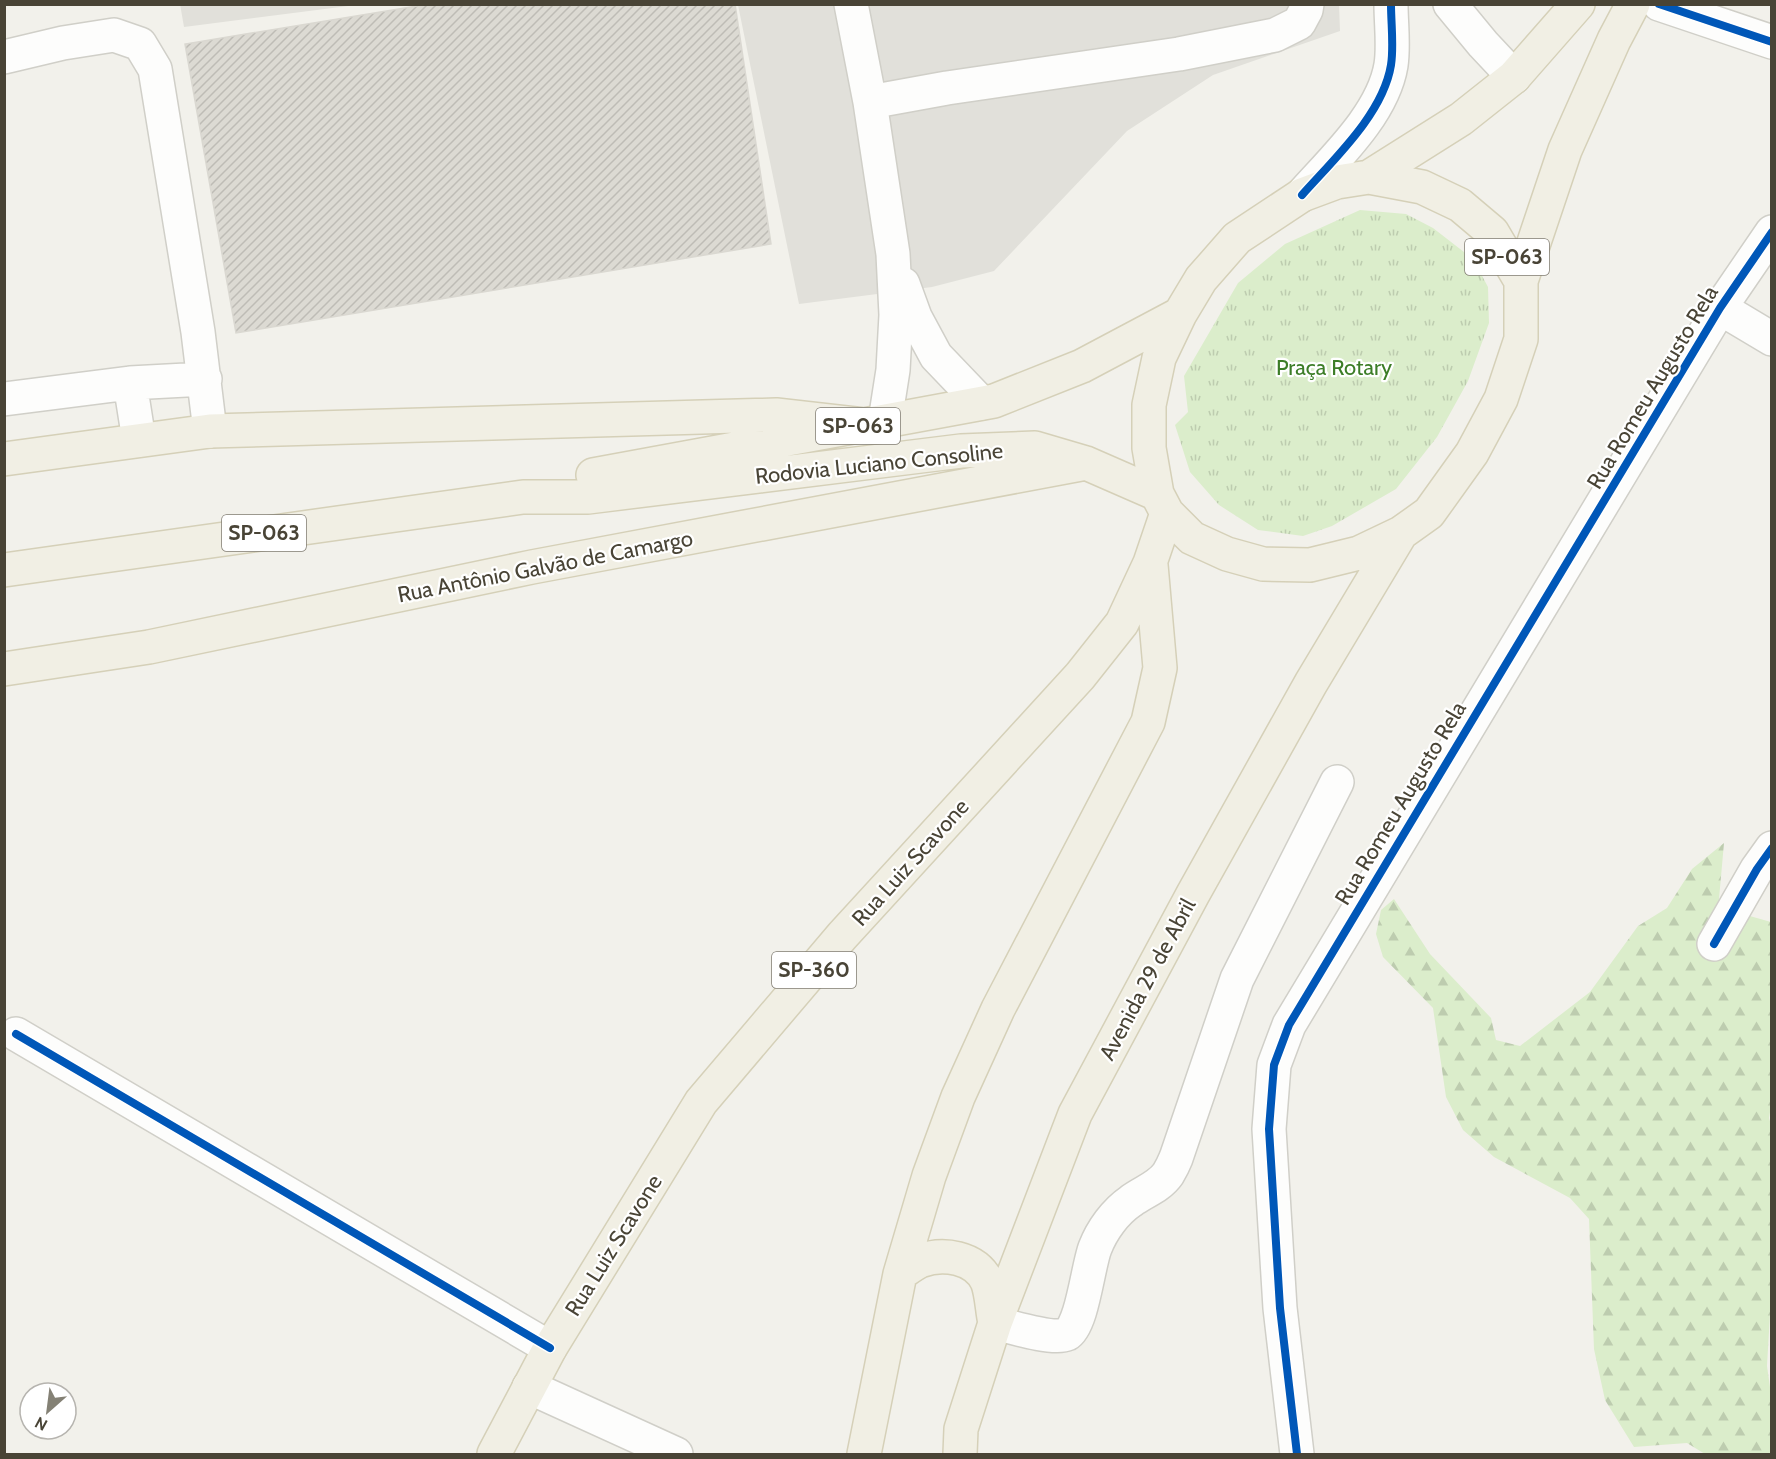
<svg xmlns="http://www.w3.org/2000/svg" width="1776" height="1459" font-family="Cabin,sans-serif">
	<defs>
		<pattern id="grass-tufts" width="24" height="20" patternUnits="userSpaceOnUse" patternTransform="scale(1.5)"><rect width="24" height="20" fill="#dbedcb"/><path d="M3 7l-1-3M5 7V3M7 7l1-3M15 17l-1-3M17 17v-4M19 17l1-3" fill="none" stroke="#bdccaf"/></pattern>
		<pattern id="forest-firs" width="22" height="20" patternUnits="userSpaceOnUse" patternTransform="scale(1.5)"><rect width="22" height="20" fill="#dbedcb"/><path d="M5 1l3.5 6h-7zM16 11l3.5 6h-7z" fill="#bdccaf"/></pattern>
		<pattern id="building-hatch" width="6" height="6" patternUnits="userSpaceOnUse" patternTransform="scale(1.5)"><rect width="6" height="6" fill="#dcdad3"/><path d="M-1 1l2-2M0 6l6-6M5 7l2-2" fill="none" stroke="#bebcb6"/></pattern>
	</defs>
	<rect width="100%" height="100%" fill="#f2f1eb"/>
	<path fill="url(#grass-tufts)" d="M1360 210 1406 214 1433 228 1473 259 1488 287 1489 323 1468 381 1437 437 1396 489 1332 526 1303 536 1258 530 1219 505 1190 472 1175 425 1188 412 1184 376 1238 283 1285 244Z"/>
	<path fill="url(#forest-firs)" d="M1724 843 1719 899 1732 911 1771 922 1772 1101 1769 1118 1772 1128V1279L1767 1366 1771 1394V1454H1705L1687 1443 1634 1447 1605 1400 1594 1349 1589 1219 1570 1198 1494 1157 1463 1130 1446 1097 1433 1008 1383 957 1376 934 1381 910 1394 899 1430 954 1491 1018 1496 1040 1520 1046 1590 992 1638 926 1667 908 1692 869Z"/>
	<path fill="#e1e0da" d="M180 4H356V5L184 27Z
		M1339 4 1340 31 1213 75 1127 131 994 271 932 287 799 304 738 5Z"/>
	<path fill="url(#building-hatch)" stroke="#dad8d1" stroke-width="1.5" d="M429 4H735L771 244 236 333 185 44Z"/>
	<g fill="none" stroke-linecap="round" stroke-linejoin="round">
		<defs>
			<path id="minor" d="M851 4 870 102 893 254 896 315 893 370 885 421
				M1450 4 1483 44 1514 77
				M1659 4 1772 42
				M4 57 63 43 114 35 140 44 155 69 198 332 210 431
				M870 102 947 88 1179 54 1275 35 1299 23 1306 10 1307 4
				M1302 195C1334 159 1383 114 1391 65 1394 46 1391 24 1391 4
				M903 284 915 317 936 356 981 403
				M1720 308 1772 339
				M130 383 139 440
				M4 399 130 383 205 379
				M1714 944 1757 869 1772 848
				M16 1034 550 1348
				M995 1323C1011 1327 1054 1340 1067 1334 1082 1326 1088 1266 1095 1248 1102 1230 1115 1212 1131 1201 1143 1192 1159 1187 1168 1174 1171 1169 1174 1163 1176 1158L1237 979 1337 782
				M529 1387 676 1454
				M1297 1454 1280 1308 1269 1129 1274 1065 1289 1025 1720 308 1772 232"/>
			<path id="major" d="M1369 177 1422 187 1460 205 1492 232 1521 281V339L1501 399 1472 453 1429 513 1401 533 1359 553 1310 565 1263 564 1227 554 1192 538 1167 513 1157 494 1149 448V405L1159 358 1180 314 1201 279 1237 238 1302 195 1337 182Z
				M1369 177 1461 119 1514 77 1578 4
				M1521 281 1565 150 1614 40 1633 4
				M4 459 210 431 776 415 864 425
				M593 475 994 401 1082 366 1180 314
				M4 570 523 497H588L961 451 1035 448 1086 463 1157 494
				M4 669 149 647 532 567 1081 464
				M900 1274C906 1270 913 1264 920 1261 943 1252 975 1257 987 1281 992 1293 992 1310 995 1323
				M494 1454 550 1348 701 1102 842 936 1080 676 1122 623 1150 563 1167 513
				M864 1454 900 1274 929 1176 958 1097 998 1009 1148 722 1160 668 1151 565
				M960 1454 961 1429 995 1323 1075 1114 1193 894 1311 683 1401 533"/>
		</defs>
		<use href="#minor" stroke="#d0cfc8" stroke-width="36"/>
		<use href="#major" stroke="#d5d0b8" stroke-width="36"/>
		<use href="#minor" stroke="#fdfdfc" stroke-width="33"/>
		<use href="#major" stroke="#f1efe4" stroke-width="33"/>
		<defs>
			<path id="cycleway" d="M1659 4 1772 42
				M1302 195C1334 159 1383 114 1391 65 1394 46 1391 24 1391 4
				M1714 944 1757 869 1772 848
				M16 1034 550 1348
				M1297 1454 1280 1308 1269 1129 1274 1065 1289 1025 1720 308 1772 232"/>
		</defs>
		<use href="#cycleway" stroke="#fff" stroke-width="11"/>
		<use href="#cycleway" stroke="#0057b8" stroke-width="8"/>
	</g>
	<g text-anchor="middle" stroke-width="4.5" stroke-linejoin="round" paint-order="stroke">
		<g fill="#fff" stroke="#807c72" stroke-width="1.5">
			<rect x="1465" y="239" width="84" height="36" rx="4.5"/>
			<rect x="816" y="408" width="84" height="36" rx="4.5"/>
			<rect x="222" y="515" width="84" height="36" rx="4.5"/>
			<rect x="772" y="952" width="84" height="36" rx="4.5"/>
		</g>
		<g font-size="21" font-weight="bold" fill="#494436">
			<text x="1507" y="264">SP-063</text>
			<text x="858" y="433">SP-063</text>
			<text x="264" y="540">SP-063</text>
			<text x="814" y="977">SP-360</text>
		</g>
		<g font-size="22" fill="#3c7d27" stroke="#fff">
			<text x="1334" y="375">Praça Rotary</text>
		</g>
		<g font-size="22" fill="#494436" stroke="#fff">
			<text transform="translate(1652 387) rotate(-59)" y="8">Rua Romeu Augusto Rela</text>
			<text transform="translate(879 463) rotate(-6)" y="8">Rodovia Luciano Consoline</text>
			<text transform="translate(545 566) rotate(-11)" y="8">Rua Antônio Galvão de Camargo</text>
			<text transform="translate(1400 803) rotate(-59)" y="8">Rua Romeu Augusto Rela</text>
			<text transform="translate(910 862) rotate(-48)" y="8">Rua Luiz Scavone</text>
			<text transform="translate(1147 979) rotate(-62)" y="8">Avenida 29 de Abril</text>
			<text transform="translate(613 1245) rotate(-58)" y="8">Rua Luiz Scavone</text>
		</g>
	</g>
	<rect width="1776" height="1459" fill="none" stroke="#494436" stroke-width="12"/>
	<g transform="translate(48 1411) rotate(208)"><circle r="28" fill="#ffffff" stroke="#b6b4af" stroke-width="1.5"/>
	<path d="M0-4.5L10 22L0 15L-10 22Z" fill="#848175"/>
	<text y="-9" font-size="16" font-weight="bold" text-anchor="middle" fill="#494436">N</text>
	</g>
</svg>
